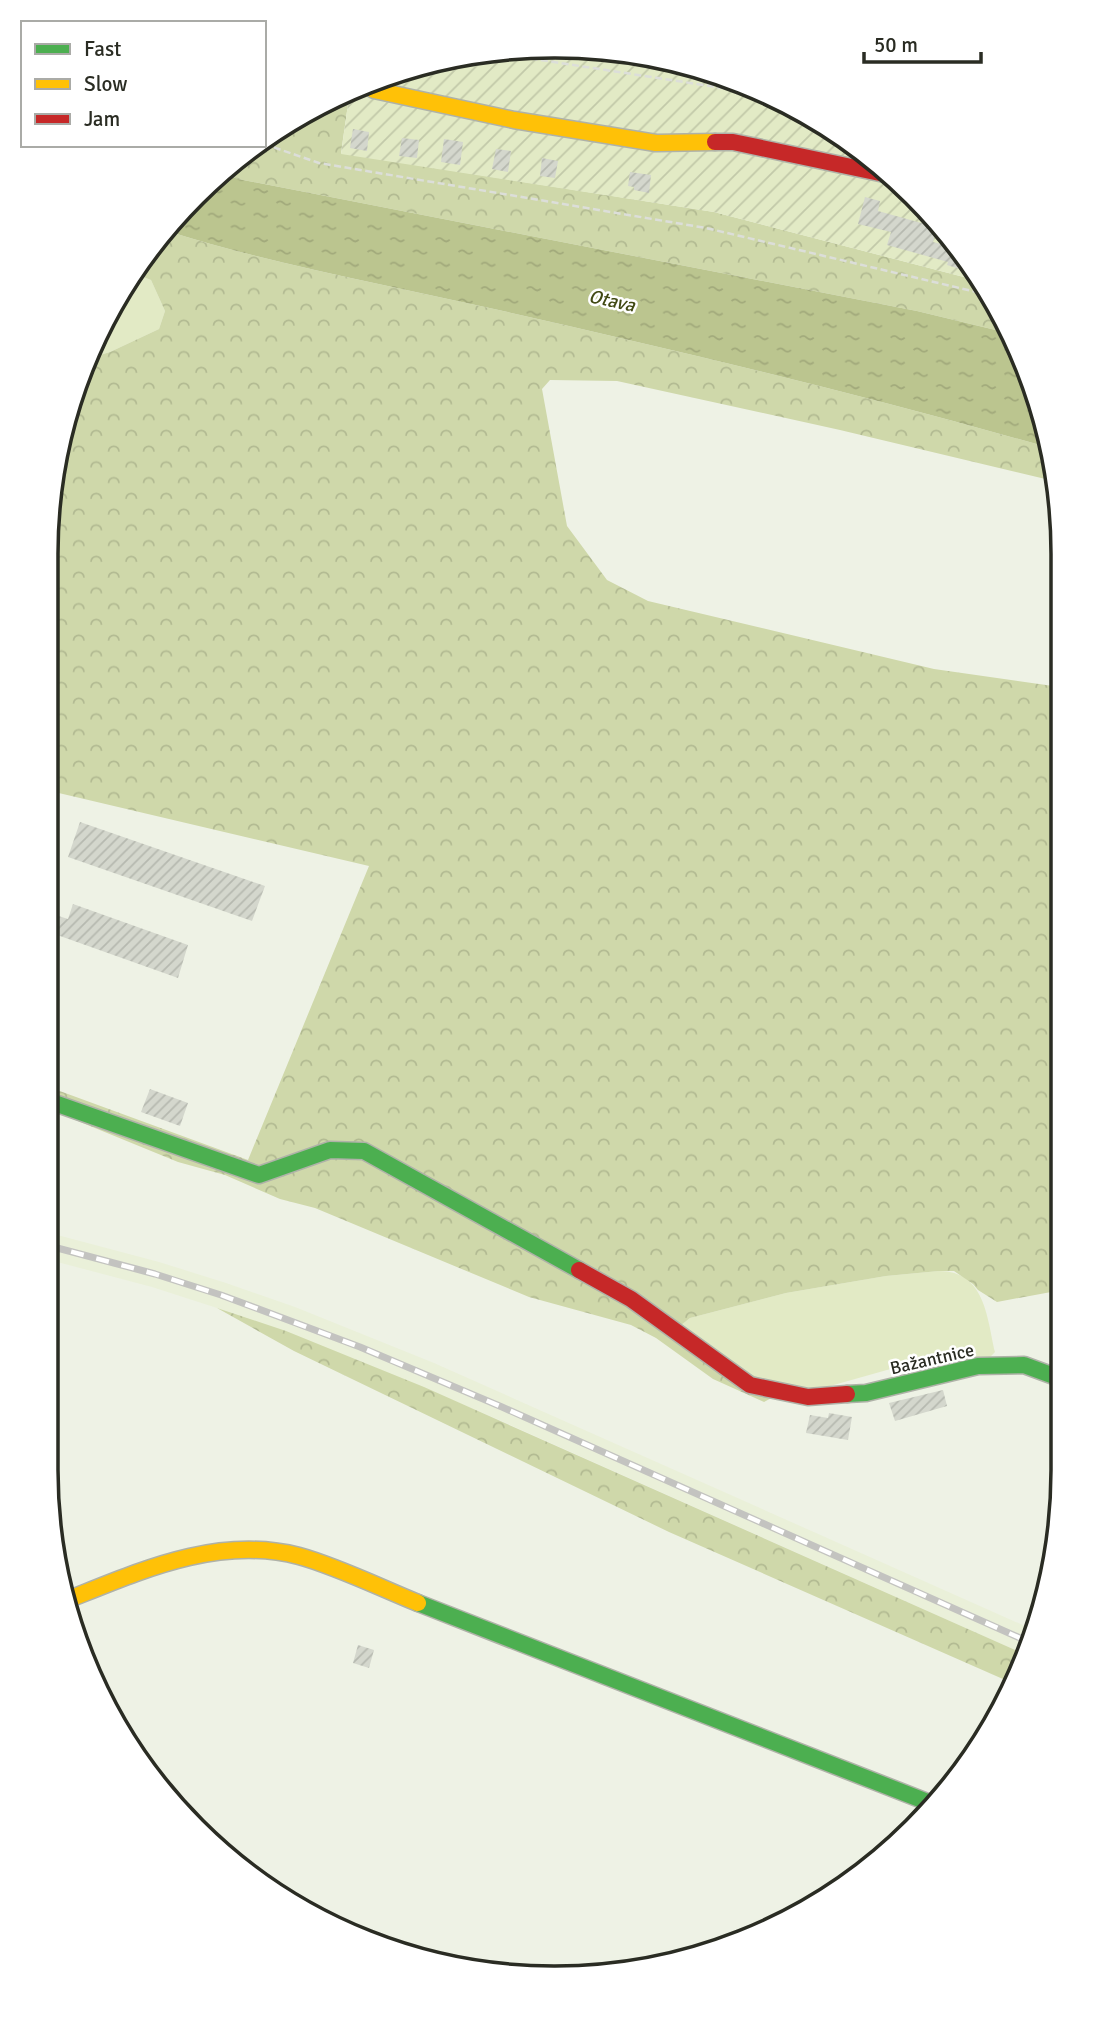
<svg xmlns="http://www.w3.org/2000/svg" width="1109" height="2024" font-family="Signika,sans-serif">
	<defs>
		<pattern id="forest-crowns" width="20" height="18" patternUnits="userSpaceOnUse" patternTransform="scale(1.75)"><rect width="20" height="18" fill="#cfd8aa"/><path d="M2 6a3 3 0 1 1 6 0M12 15a3 3 0 1 1 6 0" fill="none" stroke="#b2ba92"/></pattern>
		<pattern id="garden-furrows" width="10" height="10" patternUnits="userSpaceOnUse" patternTransform="scale(1.75)"><rect width="10" height="10" fill="#e2eac5"/><path d="M-1 1l2-2M0 10L10 0M9 11l2-2" fill="none" stroke="#c2c9a9"/></pattern>
		<pattern id="water-ripples" width="26" height="14" patternUnits="userSpaceOnUse" patternTransform="scale(1.75)"><rect width="26" height="14" fill="#bbc58f"/><path d="M2 4q2-2 4 0t4 0M15 11q2-2 4 0t4 0" fill="none" stroke="#a1a97b"/></pattern>
		<pattern id="building-hatch" width="6" height="6" patternUnits="userSpaceOnUse" patternTransform="scale(1.75)"><rect width="6" height="6" fill="#d4d7cd"/><path d="M-1 1l2-2M0 6l6-6M5 7l2-2" fill="none" stroke="#b6b9b0"/></pattern>
	</defs>
	<rect width="100%" height="100%" fill="#eef2e5"/>
	<path fill="#eaf0d9" d="M46 1232 159 1262 226 1283 295 1307 434 1363 1034 1630 1024 1654 497 1419 355 1359 217 1308 152 1287 46 1259Z"/>
	<path fill="#e2eac5" d="M133 273 151 280 165 311 159 329 110 352 90 358 113 300Z
		M939 1271C985 1271 987 1317 995 1352L990 1357 894 1368 816 1390 758 1381 680 1325 690 1318 786 1293 886 1276Z"/>
	<path fill="url(#forest-crowns)" d="M350 90 341 153 714 212 983 282 1008 333 917 311 238 179 221 173C234 160 245 145 264 145V139L329 98Z
		M164 230C271 264 384 284 494 309 680 351 866 395 1050 448L1058 482 840 430 617 381 550 380 542 389 567 526 607 580 648 601 934 669 1060 687 1062 1290 997 1302 978 1290 973 1284 954 1271H939L886 1276 786 1293 690 1318 681 1325 719 1360 786 1390 764 1402 713 1379 656 1338 631 1325 529 1297 315 1208 280 1199 225 1175 178 1162 46 1108V1086L248 1160 369 866 46 790 47 522 63 422 90 358 110 352 159 329 165 311 151 280 133 273Z
		M217 1308 286 1331 424 1387 1024 1654 1012 1683 669 1532 294 1351Z"/>
	<path fill="url(#garden-furrows)" d="M521 47 621 50 718 72 809 113 890 172 977 271 983 282 714 212 341 154 350 90 422 63Z"/>
	<path fill="url(#water-ripples)" d="M221 173 238 179 917 311 1008 333 1036 391 1050 448C866 395 680 351 494 309 384 284 271 264 164 230L172 219Z"/>
	<path fill="url(#building-hatch)" d="M353 129 369 132 367 151 350 148Z
		M402 138 419 140 417 158 399 156Z
		M444 139 463 142 460 165 441 162Z
		M496 149 511 151 508 172 492 169Z
		M542 158 558 161 555 178 540 176Z
		M630 172 651 175 649 193 634 190V187L628 186Z
		M865 197 880 201 878 211 925 224 926 221 936 224 938 226 933 242 957 248 966 258 963 270 947 265 948 262 887 245 891 232 858 224Z
		M80 822 265 886 252 921 68 857Z
		M73 904 188 945 178 978 46 931V912L68 919Z
		M150 1089 188 1103 180 1126 141 1112Z
		M943 1390 947 1406 895 1421 889 1403Z
		M829 1413 852 1417 848 1440 806 1433 810 1415 828 1418Z
		M358 1645 374 1650 369 1668 353 1663Z"/>
	<g fill="none" stroke-linecap="round" stroke-linejoin="round">
		<defs>
			<path id="fast" d="M46 1100 259 1175 330 1150 364 1151 579 1270
				M847 1394 866 1393 978 1366 1024 1365 1062 1379
				M418 1603 930 1803"/>
			<path id="slow" d="M372 82 374 90 514 120 656 143 715 142
				M67 1600C140 1571 218 1535 299 1556 336 1566 381 1588 418 1603"/>
			<path id="jam" d="M715 142H733L894 176
				M579 1270 631 1299 750 1385 808 1397 847 1394"/>
		</defs>
		<use href="#fast" stroke="#afb2a8" stroke-width="19"/>
		<use href="#slow" stroke="#afb2a8" stroke-width="19"/>
		<use href="#jam" stroke="#afb2a8" stroke-width="19"/>
		<path stroke="#dcded9" stroke-width="2.5" stroke-dasharray="7 3.5" stroke-linecap="butt" d="M489 52 768 95
			M264 144 319 163 706 228 989 295"/>
		<use href="#fast" stroke="#4caf50" stroke-width="16"/>
		<use href="#slow" stroke="#ffc107" stroke-width="16"/>
		<use href="#jam" stroke="#c62828" stroke-width="16"/>
		<defs>
			<path id="rail" d="M46 1245 155 1274 221 1295 360 1347 502 1407 1029 1642"/>
		</defs>
		<use href="#rail" stroke="#c3c3c0" stroke-width="7"/>
		<use href="#rail" stroke="#fff" stroke-width="4.5" stroke-dasharray="13" stroke-linecap="butt"/>
	</g>
	<g text-anchor="middle" stroke-width="5" stroke-linejoin="round" paint-order="stroke">
		<g font-size="18" fill="#2a2c23" stroke="#fff">
			<text transform="translate(932 1359) rotate(-13)" y="6">Bažantnice</text>
		</g>
		<g font-size="19" font-style="italic" fill="#414913" stroke="#fff">
			<text transform="translate(612 300) rotate(12)" y="7">Otava</text>
		</g>
	</g>
	<path d="M0 0H1109V2024H0ZM554 58H555A496 496 0 0 1 1051 554V1470A496 496 0 0 1 555 1966H554A496 496 0 0 1 58 1470V554A496 496 0 0 1 554 58Z" fill="#fff" fill-rule="evenodd"/>
	<path fill="none" stroke="#2a2c23" stroke-width="3.5" d="M554 58H555A496 496 0 0 1 1051 554V1470A496 496 0 0 1 555 1966H554A496 496 0 0 1 58 1470V554A496 496 0 0 1 554 58Z"/>
	<rect x="21" y="21" width="245" height="126" fill="#ffffff" stroke="#aaaba7" stroke-width="2"/>
	<rect x="35" y="44" width="35" height="10" fill="#4caf50" stroke="#aaaba7" stroke-width="2"/>
	<text x="84" y="56" font-size="21" fill="#2a2c23">Fast</text>
	<rect x="35" y="79" width="35" height="10" fill="#ffc107" stroke="#aaaba7" stroke-width="2"/>
	<text x="84" y="91" font-size="21" fill="#2a2c23">Slow</text>
	<rect x="35" y="114" width="35" height="10" fill="#c62828" stroke="#aaaba7" stroke-width="2"/>
	<text x="84" y="126" font-size="21" fill="#2a2c23">Jam</text>
	<path d="M864 52v10h117v-10" fill="none" stroke="#2a2c23" stroke-width="3.5"/>
	<text x="874" y="52" font-size="21" fill="#2a2c23" stroke="#ffffff" stroke-width="5" paint-order="stroke">50 m</text>
</svg>
